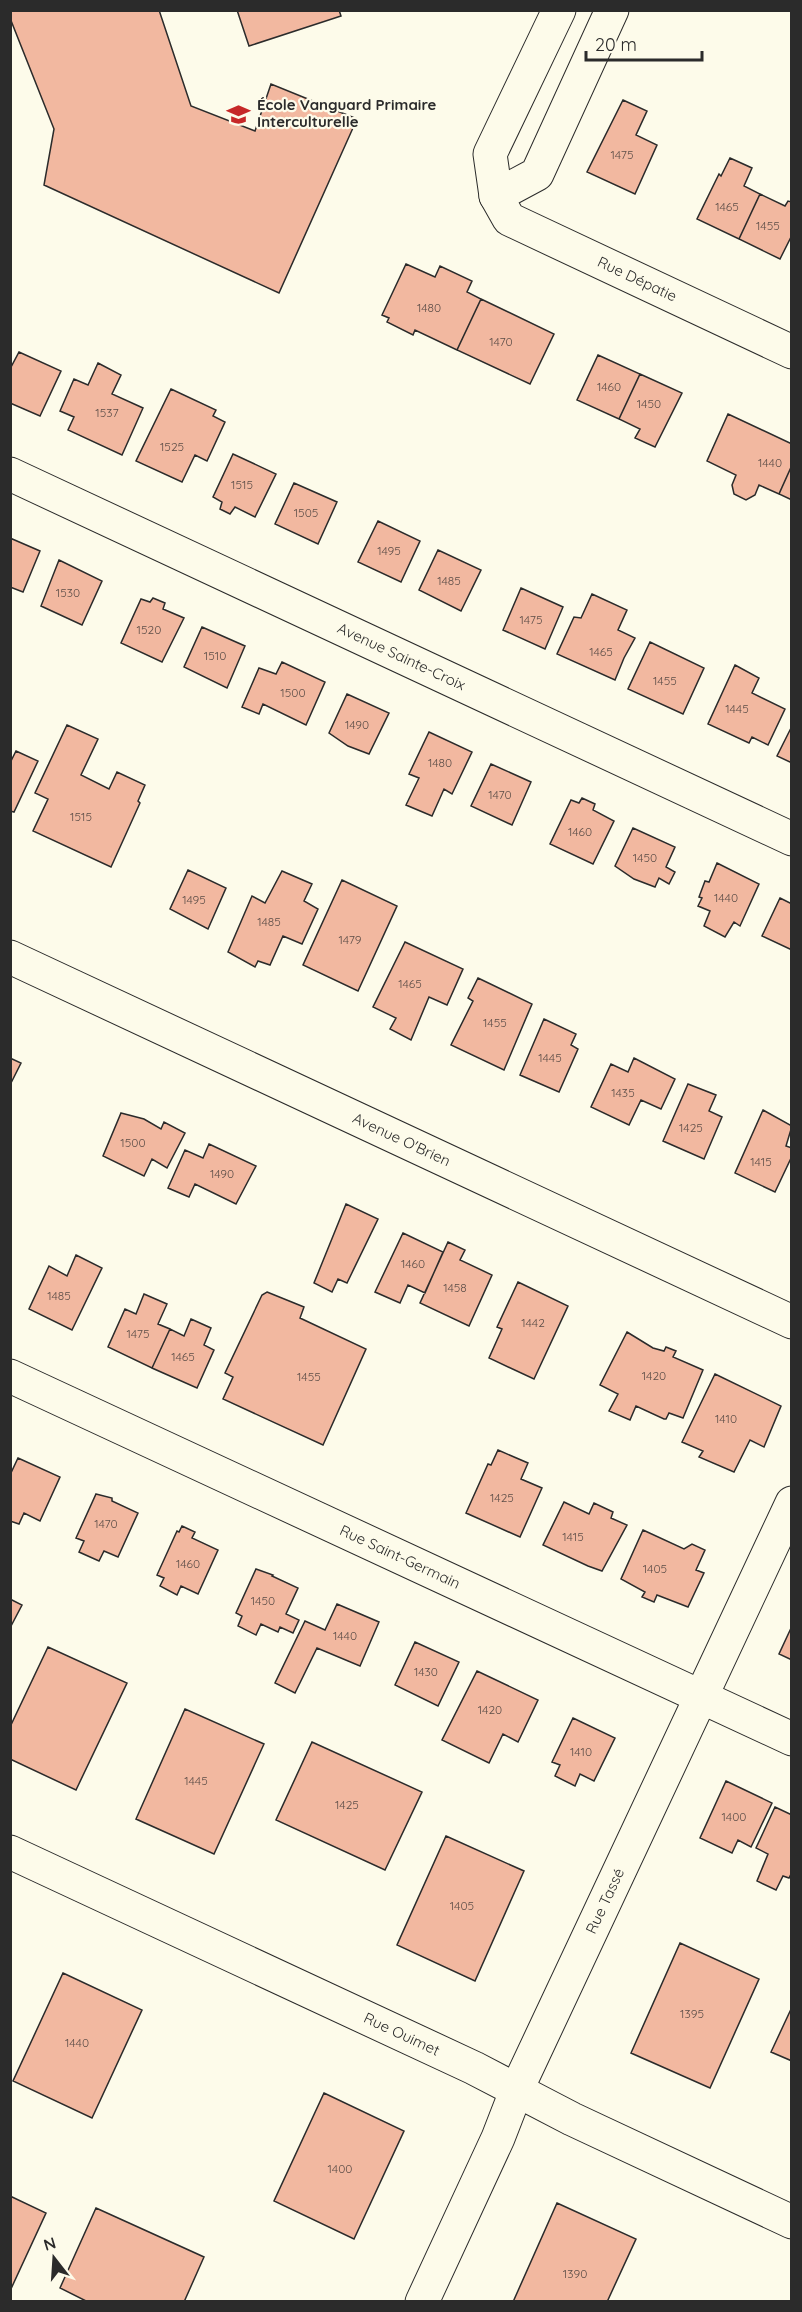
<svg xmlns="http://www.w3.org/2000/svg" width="802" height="2312" font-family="Quicksand,sans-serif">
	<rect width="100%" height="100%" fill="#fdfbea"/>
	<path fill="#f2b8a0" stroke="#2b2b2b" stroke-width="1.5" d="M10 10H159L191 106 255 131 271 84 357 119 279 293 44 185 54 129 10 18Z
		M237 10H339L341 16 249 46Z
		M623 100 647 111 636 135 657 145 635 194 587 172Z
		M730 158 752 168 744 186 760 194 739 239 697 219 719 174 721 176Z
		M760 194 785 206 788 201 792 202V235L780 259 739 239Z
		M406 264 435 277 440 266 472 281 467 292 481 299 457 350 415 330 413 335 387 322 389 318 382 315Z
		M481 299 554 334 530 384 457 350Z
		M19 352 61 371 40 416 10 403V369Z
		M598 355 640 374 619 419 577 400Z
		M98 363 121 375 112 394 143 408 122 455 68 430 74 417 60 411 74 379 88 385Z
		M640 374 682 393 655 447 635 438 640 429 619 419Z
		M171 389 216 410 213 416 225 422 207 461 195 455 182 482 136 461Z
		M728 414 792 444V465L779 494 759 485 755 495 746 500 734 494 732 485 736 475 707 461Z
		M233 454 276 474 255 517 235 507 230 514 220 509 222 502 213 497Z
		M792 465V500L779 494Z
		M294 483 337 502 318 544 275 524Z
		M378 521 420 541 401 582 358 562Z
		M10 538 40 551 23 592 10 587Z
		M438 550 481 570 461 611 419 590Z
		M59 560 102 581 82 625 41 606Z
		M521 588 563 607 545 649 503 630Z
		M592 594 627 610 618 630 635 638 624 658 615 680 557 654 574 617 581 618Z
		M153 598 165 603 163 609 184 618 162 662 121 643 141 599 150 602Z
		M202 627 245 646 227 688 184 667Z
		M650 642 704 668 683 714 628 689Z
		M282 662 325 682 306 725 263 704 259 714 242 707 259 668 276 674Z
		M735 665 759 678 752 693 785 709 768 745 752 737 749 743 708 724Z
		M347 694 389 713 369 754 348 746 329 733Z
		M67 725 98 739 81 775 109 789 117 772 145 785 138 801 140 803 111 867 33 831 48 799 35 793Z
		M792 726V763L777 756Z
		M429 732 472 752 452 794 444 789 432 816 406 805 419 778 409 774Z
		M16 751 38 761 14 812 10 811V763Z
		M491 764 531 782 512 825 471 806Z
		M582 798 595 804 593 810 614 821 593 864 550 844 571 800 579 803Z
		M633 828 675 847 666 867 675 872 669 884 659 878 655 887 634 879 615 866Z
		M717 863 759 884 740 926 734 922 725 937 704 926 710 911 698 906 702 898 699 897 705 881 709 882Z
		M188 870 226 888 208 929 170 909Z
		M282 871 312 884 304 901 318 909 302 944 283 936 270 965 258 961 255 967 228 952 252 896 265 903Z
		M342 880 397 906 358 991 303 965Z
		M780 898 792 904V950L762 936Z
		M405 942 463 969 447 1005 429 997 411 1040 390 1029 396 1018 373 1007Z
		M478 978 532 1004 504 1070 451 1045 473 1001 468 998Z
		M544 1019 576 1034 571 1045 578 1049 559 1092 520 1075Z
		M10 1058 21 1063 10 1085Z
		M634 1058 675 1079 661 1109 641 1100 629 1125 591 1107 611 1064 628 1072Z
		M688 1084 716 1095 709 1111 722 1117 704 1159 663 1141Z
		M763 1110 792 1126 786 1146 792 1148V1156L775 1192 735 1173Z
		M121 1113 144 1119 161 1129 164 1122 185 1133 167 1168 152 1159 144 1176 103 1156Z
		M209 1144 256 1166 236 1204 195 1184 189 1197 168 1188 185 1150 203 1158Z
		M346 1204 378 1219 347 1283 338 1279 332 1292 314 1283Z
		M403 1233 443 1252 425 1293 408 1285 400 1303 375 1292Z
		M448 1242 465 1250 460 1260 492 1275 469 1326 420 1303Z
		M76 1255 102 1268 72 1330 29 1309 49 1266 67 1276Z
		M518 1282 568 1306 534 1379 489 1358 502 1329 497 1327Z
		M267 1292 304 1307 300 1318 366 1349 323 1445 223 1399 233 1377 225 1373 262 1295Z
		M144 1294 167 1304 158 1324 170 1329 152 1368 108 1347 125 1309 136 1314Z
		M191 1319 211 1328 204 1345 214 1350 197 1388 152 1368 170 1329 184 1336Z
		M627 1332 653 1348 664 1351 666 1347 676 1351 673 1357 703 1370 683 1418 669 1413 666 1419H664L636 1406 630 1420 609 1411 618 1394 600 1385Z
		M715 1374 781 1406 764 1447 750 1440 734 1472 699 1457 703 1451 682 1442Z
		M498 1450 528 1463 521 1479 542 1488 520 1537 466 1513 488 1464 491 1465Z
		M18 1458 60 1477 40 1521 24 1513 19 1524 10 1521V1475Z
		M96 1494 112 1498V1501L138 1513 118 1557 104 1551 99 1561 79 1552 84 1541 76 1538Z
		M564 1502 589 1514 594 1503 613 1512 611 1518 627 1525 602 1571 588 1566 543 1545Z
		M182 1526 195 1532 192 1538 218 1550 198 1594 181 1586 177 1595 160 1586 164 1578 157 1575 177 1531 179 1532Z
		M643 1530 684 1549 692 1544 705 1550 696 1570 704 1573 688 1607 657 1595 654 1602 642 1597 645 1592 621 1579Z
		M256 1569 273 1575 272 1576 298 1588 286 1614 299 1620 293 1633 280 1627 278 1632 261 1624 256 1635 238 1626 242 1616 236 1613Z
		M10 1599 22 1605 10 1628Z
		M337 1604 379 1622 360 1666 317 1648 295 1693 275 1683 305 1621 325 1630Z
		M792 1626V1660L779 1654Z
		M415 1642 459 1662 438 1706 395 1685Z
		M48 1647 127 1683 76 1790 10 1759V1727Z
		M477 1671 538 1700 518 1742 503 1734 489 1763 442 1740Z
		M185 1709 264 1744 214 1854 136 1819Z
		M573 1718 615 1738 594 1781 580 1774 575 1786 555 1776 560 1765 552 1762Z
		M312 1742 422 1792 385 1870 276 1820Z
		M726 1781 772 1803 751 1847 738 1840 732 1853 700 1838Z
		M775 1807 792 1815V1872L789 1878 783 1876 776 1890 757 1881 768 1854 756 1848Z
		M446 1836 524 1871 475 1981 397 1945Z
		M680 1943 759 1979 710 2088 631 2053Z
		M63 1973 142 2010 92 2118 13 2081Z
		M792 2007V2061L771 2052Z
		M324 2093 404 2131 354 2239 274 2201Z
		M10 2196 46 2213 10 2291Z
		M557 2203 636 2239 607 2302H513Z
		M96 2208 204 2257 184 2302H88L60 2288Z"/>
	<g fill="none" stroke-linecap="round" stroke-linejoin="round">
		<defs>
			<g id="street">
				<path id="s1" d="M559 10 490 154 496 196 509 219 792 352"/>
				<path d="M496 196 537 174 612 10"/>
				<path id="s2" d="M10 474 792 839"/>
				<path id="s3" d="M10 1376 792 1739"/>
				<path id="s4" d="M10 1852 474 2068 572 2119 792 2222"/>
				<path id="s5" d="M422 2302 498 2138 517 2089 792 1503"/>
			</g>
			<g id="secondary">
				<path id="s6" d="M10 957 792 1322"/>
			</g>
		</defs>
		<use href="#street" stroke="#2b2b2b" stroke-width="35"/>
		<use href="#secondary" stroke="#2b2b2b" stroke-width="35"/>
		<use href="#street" stroke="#fdfbea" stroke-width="33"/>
		<use href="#secondary" stroke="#fdfbea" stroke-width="33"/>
	</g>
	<defs>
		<symbol id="school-bare" viewBox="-9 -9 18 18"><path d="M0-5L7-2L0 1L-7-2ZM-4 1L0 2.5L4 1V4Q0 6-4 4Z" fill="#c62828" stroke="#fdfbea" stroke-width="2.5" paint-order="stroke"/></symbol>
	</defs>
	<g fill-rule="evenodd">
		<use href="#school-bare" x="222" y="98" width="33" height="33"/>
	</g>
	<g text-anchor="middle" stroke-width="4.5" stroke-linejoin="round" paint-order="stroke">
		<g font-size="12" fill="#5d4e48">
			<text x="622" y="159">1475</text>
			<text x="727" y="211">1465</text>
			<text x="768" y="230">1455</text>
			<text x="429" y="312">1480</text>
			<text x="501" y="346">1470</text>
			<text x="609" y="391">1460</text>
			<text x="649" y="408">1450</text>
			<text x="107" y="417">1537</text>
			<text x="172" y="451">1525</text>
			<text x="770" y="467">1440</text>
			<text x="242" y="489">1515</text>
			<text x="306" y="517">1505</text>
			<text x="389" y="555">1495</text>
			<text x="449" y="585">1485</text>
			<text x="68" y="597">1530</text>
			<text x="531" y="624">1475</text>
			<text x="149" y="634">1520</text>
			<text x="601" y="656">1465</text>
			<text x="215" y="660">1510</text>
			<text x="665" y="685">1455</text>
			<text x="293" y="697">1500</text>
			<text x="737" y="713">1445</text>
			<text x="357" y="729">1490</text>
			<text x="440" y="767">1480</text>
			<text x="500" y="799">1470</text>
			<text x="81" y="821">1515</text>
			<text x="580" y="836">1460</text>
			<text x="645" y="862">1450</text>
			<text x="726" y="902">1440</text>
			<text x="194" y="904">1495</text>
			<text x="269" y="926">1485</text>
			<text x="350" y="944">1479</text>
			<text x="410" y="988">1465</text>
			<text x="495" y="1027">1455</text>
			<text x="550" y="1062">1445</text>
			<text x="623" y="1097">1435</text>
			<text x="691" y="1132">1425</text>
			<text x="133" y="1147">1500</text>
			<text x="761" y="1166">1415</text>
			<text x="222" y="1178">1490</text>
			<text x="413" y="1268">1460</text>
			<text x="455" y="1292">1458</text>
			<text x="59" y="1300">1485</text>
			<text x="533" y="1327">1442</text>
			<text x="138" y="1338">1475</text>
			<text x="183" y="1361">1465</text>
			<text x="654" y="1380">1420</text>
			<text x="309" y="1381">1455</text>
			<text x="726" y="1423">1410</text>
			<text x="502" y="1502">1425</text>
			<text x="106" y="1528">1470</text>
			<text x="573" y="1541">1415</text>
			<text x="188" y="1568">1460</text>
			<text x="655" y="1573">1405</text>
			<text x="263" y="1605">1450</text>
			<text x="345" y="1640">1440</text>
			<text x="426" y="1676">1430</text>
			<text x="490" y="1714">1420</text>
			<text x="581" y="1756">1410</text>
			<text x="196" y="1785">1445</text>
			<text x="347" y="1809">1425</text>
			<text x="734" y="1821">1400</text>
			<text x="462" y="1910">1405</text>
			<text x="692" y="2018">1395</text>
			<text x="77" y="2047">1440</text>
			<text x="340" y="2173">1400</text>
			<text x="575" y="2278">1390</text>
		</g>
		<g font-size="15" font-weight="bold" fill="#2b2b2b" stroke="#fdfbea" text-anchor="start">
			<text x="257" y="110">École Vanguard Primaire<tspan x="257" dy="17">Interculturelle</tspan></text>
		</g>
		<g font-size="15" fill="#2b2b2b" stroke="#fdfbea">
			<text dy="5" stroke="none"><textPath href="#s1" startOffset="370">Rue Dépatie</textPath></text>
			<text dy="5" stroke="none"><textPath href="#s2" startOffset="432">Avenue Sainte-Croix</textPath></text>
			<text dy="5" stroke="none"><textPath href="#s6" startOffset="432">Avenue O'Brien</textPath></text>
			<text dy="5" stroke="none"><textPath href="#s3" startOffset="430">Rue Saint-Germain</textPath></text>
			<text dy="5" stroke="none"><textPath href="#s5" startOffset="441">Rue Tassé</textPath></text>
			<text dy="5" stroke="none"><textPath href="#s4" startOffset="432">Rue Ouimet</textPath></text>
		</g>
	</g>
	<rect width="802" height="2312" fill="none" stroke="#2b2b2b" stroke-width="24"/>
	<g transform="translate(54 2258) rotate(343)" stroke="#fdfbea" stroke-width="4.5" paint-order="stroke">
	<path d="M0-4.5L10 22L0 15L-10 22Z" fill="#2b2b2b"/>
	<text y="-9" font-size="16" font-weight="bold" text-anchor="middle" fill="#2b2b2b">N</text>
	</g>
	<path d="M586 51v9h116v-9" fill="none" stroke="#2b2b2b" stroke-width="3"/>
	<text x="595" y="51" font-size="18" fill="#2b2b2b" stroke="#fdfbea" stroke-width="4.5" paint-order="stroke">20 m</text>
</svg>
